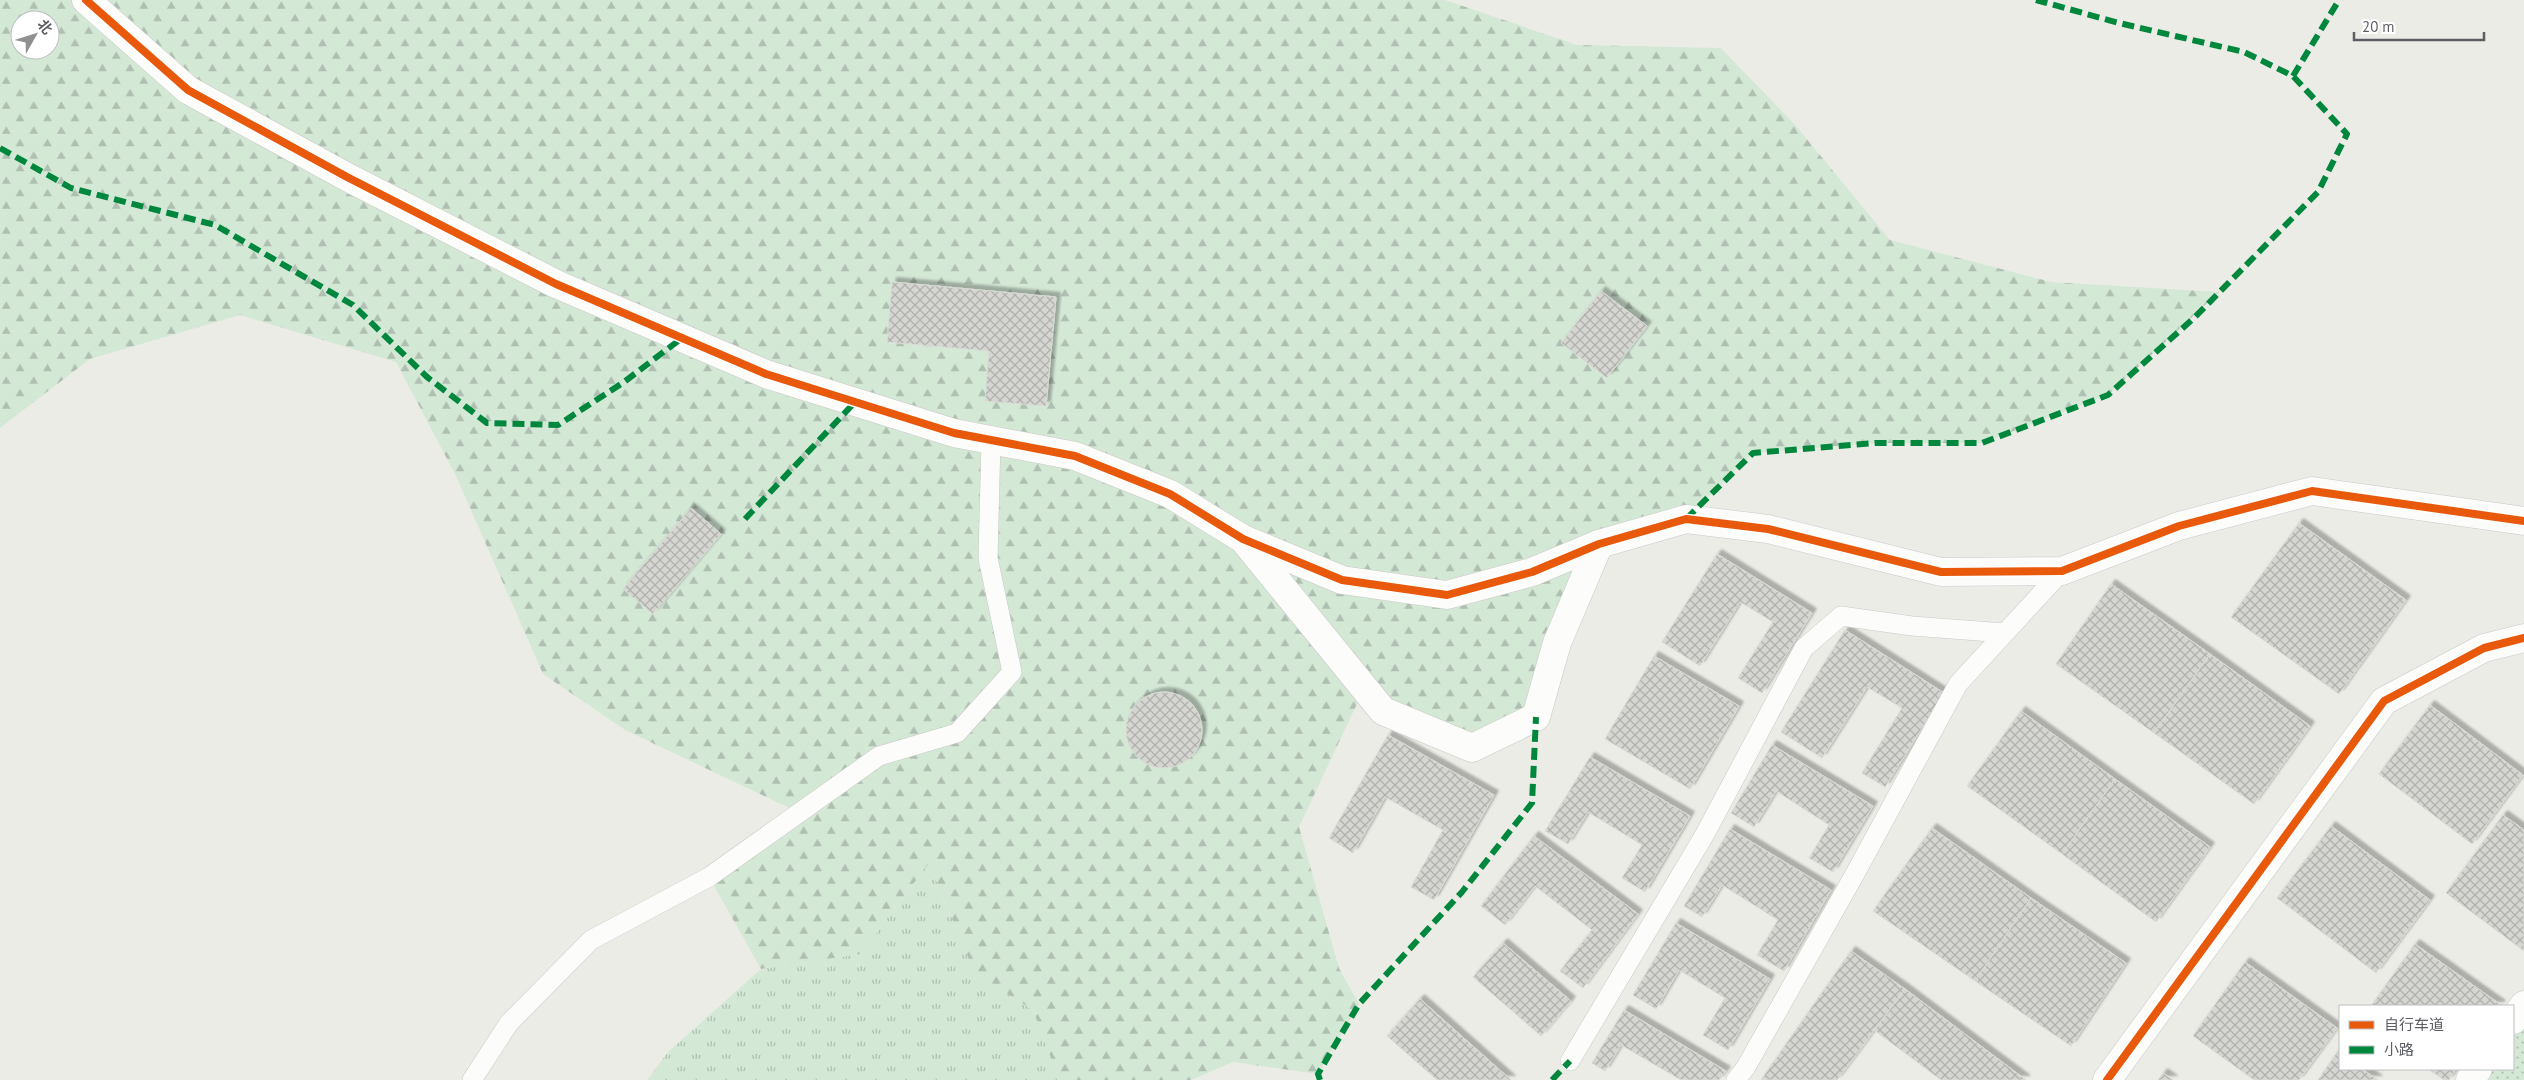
<svg xmlns="http://www.w3.org/2000/svg" width="2524" height="1080" font-family="'PT Sans','Noto Sans SC',sans-serif">
	<defs>
		<pattern id="grass-tufts" width="24" height="20" patternUnits="userSpaceOnUse" patternTransform="scale(1.25)"><rect width="24" height="20" fill="#d4e8d6"/><path d="M3 7l-1-3M5 7V3M7 7l1-3M15 17l-1-3M17 17v-4M19 17l1-3" fill="none" stroke="#afbfb1"/></pattern>
		<pattern id="forest-firs" width="22" height="20" patternUnits="userSpaceOnUse" patternTransform="scale(1.25)"><rect width="22" height="20" fill="#d4e8d6"/><path d="M5 1l3.5 6h-7zM16 11l3.5 6h-7z" fill="#afbfb1"/></pattern>
		<pattern id="park-dots" width="8" height="8" patternUnits="userSpaceOnUse" patternTransform="scale(1.25)"><rect width="8" height="8" fill="#d4e8d6"/><path d="M2 2h.1M6 6h.1" fill="none" stroke="#afbfb1" stroke-width="1.8" stroke-linecap="round"/></pattern>
		<pattern id="building-cross-hatch" width="8" height="8" patternUnits="userSpaceOnUse" patternTransform="scale(1.25)"><rect width="8" height="8" fill="#d5d5d1"/><path d="M0 0l8 8M0 8l8-8" fill="none" stroke="#b0b0ad"/></pattern>
		<filter id="shadow"><feDropShadow dx="4.5" dy="-4.5" stdDeviation="1" flood-color="#0004"/></filter>
	</defs>
	<rect width="100%" height="100%" fill="#ecece6"/>
	<path fill="url(#grass-tufts)" d="M929 863 975 974 1033 1010 1059 1080H647L668 1052 761 969 860 954Z"/>
	<path fill="url(#forest-firs)" fill-rule="evenodd" d="M0 0H1445L1577 45 1721 48 1796 126 1890 240 2051 282 2219 292 2108 395 1982 443H1875L1753 453 1686 519 1599 544 1536 717 1472 748 1364 689 1299 827 1339 968 1359 1004 1318 1074 1233 1062 1191 1080H1059L1033 1010 975 974 929 863 860 954 761 969 709 877 798 812 625 730 543 674 456 476 396 362 240 315 90 359 0 428ZM20 20H50V50H20Z"/>
	<path fill="url(#park-dots)" d="M2524 1005V1080H2470L2478 1069H2513V1020Z"/>
	<path fill="url(#building-cross-hatch)" stroke="#dbdbd6" filter="url(#shadow)" d="M892 282 1056 297 1046 406 985 401 989 351 887 342Z
		M1601 291 1647 326 1607 378 1561 343Z
		M691 508 721 534 653 614 623 589Z
		M2299 523 2406 600 2339 694 2231 617Z
		M1717 554 1812 613 1762 693 1738 678 1773 622 1740 602 1700 666 1662 642Z
		M2111 584 2210 654 2154 733 2056 664Z
		M1845 630 1944 693 1885 787 1862 773 1902 708 1867 687 1822 758 1781 732Z
		M2210 654 2310 726 2254 804 2154 733Z
		M1654 656 1739 706 1690 789 1605 739Z
		M1126 730a38 38 0 1 1 76 0a38 38 0 1 1-76 0Z
		M2430 705 2523 775 2472 844 2379 774Z
		M2021 711 2115 779 2062 854 1967 786Z
		M1388 735 1494 795 1434 900 1411 887 1443 830 1385 797 1353 853 1329 838Z
		M1772 745 1873 806 1833 872 1809 858 1829 825 1776 791 1754 827 1731 813Z
		M1590 757 1690 816 1645 892 1622 878 1642 845 1588 812 1568 844 1545 831Z
		M2115 779 2210 847 2156 922 2062 854Z
		M2503 815 2524 830V951L2446 893Z
		M2331 826 2430 900 2376 973 2277 898Z
		M1932 828 2031 898 1975 981 1873 911Z
		M1730 829 1831 890 1784 971 1757 955 1778 920 1722 885 1702 917 1684 906Z
		M1534 836 1638 914 1583 988 1560 971 1592 930 1535 886 1505 925 1481 906Z
		M2031 898 2126 963 2071 1046 1975 981Z
		M1676 923 1770 979 1728 1050 1703 1035 1725 998 1679 970 1656 1009 1633 995Z
		M1503 943 1571 1001 1541 1036 1473 977Z
		M2415 944 2501 1005 2500 1006H2371Z
		M1851 951 1905 989 1837 1080H1761Z
		M2245 962 2337 1028 2299 1080H2254L2193 1036Z
		M1905 989 2026 1080H1941L1874 1030Z
		M1420 999 1511 1080H1437L1387 1036Z
		M1624 1010 1726 1071 1719 1080H1681L1621 1045 1605 1071 1592 1063Z
		M2338 1051 2340 1069H2362L2378 1080H2318Z
		M2428 1069H2456L2449 1080H2444Z
		M2163 1073 2173 1080H2158Z"/>
	<g fill="none" stroke-linecap="round" stroke-linejoin="round">
		<defs>
			<path id="service" d="M1570 1061 1705 834 1804 648 1841 616 1912 626 2005 633
				M472 1080 509 1023 591 940 709 877 879 756 957 733 1012 672 988 558 991 440
				M1736 1080 1746 1067 1856 872 1958 684 2062 571"/>
			<path id="minor" d="M1243 539 1383 711 1472 748 1536 717 1557 643 1599 544
				M2513 1020 2524 1005
				M2107 1080 2384 701 2484 648 2524 638
				M2470 1080 2478 1069"/>
			<path id="tertiary" d="M86 0 188 90 347 177 556 284 766 374 954 433 1075 456 1170 494 1243 539 1342 580 1447 595 1532 572 1599 544 1686 519 1768 529 1941 572 2062 571 2179 526 2312 491 2524 521"/>
		</defs>
		<use href="#service" stroke="#c8c9c7" stroke-width="20"/>
		<use href="#minor" stroke="#c8c9c7" stroke-width="29"/>
		<use href="#tertiary" stroke="#c8c9c7" stroke-width="29"/>
		<use href="#service" stroke="#fcfcfb" stroke-width="19"/>
		<use href="#minor" stroke="#fcfcfb" stroke-width="28"/>
		<use href="#tertiary" stroke="#fcfcfb" stroke-width="28"/>
		<path stroke="#00873e" stroke-width="6" stroke-dasharray="12 6" stroke-linecap="butt" d="M2293 76 2339 0
			M0 148 71 188 215 225 353 305 427 377 487 423 558 425 624 382 682 338
			M745 519 855 402
			M1686 519 1753 453 1875 443H1982L2108 395 2195 317 2318 192 2347 134 2293 76 2244 52 2119 23 2036 0
			M1320 1080 1318 1074 1359 1004 1462 892 1532 803 1536 717
			M1552 1080 1570 1061"/>
		<defs>
			<path id="cycleway" d="M86 0 188 90 347 177 556 284 766 374 954 433 1075 456 1170 494 1243 539 1342 580 1447 595 1532 572 1599 544 1686 519 1768 529 1941 572 2062 571 2179 526 2312 491 2524 521
				M2107 1080 2384 701 2484 648 2524 638"/>
		</defs>
		<use href="#cycleway" stroke="#fff" stroke-width="11"/>
		<use href="#cycleway" stroke="#e8590c" stroke-width="8"/>
	</g>
	<rect x="2339" y="1005" width="175" height="65" fill="#ffffff" stroke="#bebfc1"/>
	<rect x="2349" y="1021" width="25" height="8" fill="#e8590c" stroke="#bebfc1"/>
	<text x="2384" y="1030" font-size="15" fill="#5c5e64">自行车道</text>
	<rect x="2349" y="1046" width="25" height="8" fill="#00873e" stroke="#bebfc1"/>
	<text x="2384" y="1055" font-size="15" fill="#5c5e64">小路</text>
	<g transform="translate(35 35) rotate(51)"><circle r="24" fill="#ffffff" stroke="#bebfc1"/>
	<path d="M0-4L9 19L0 12L-9 19Z" fill="#8e9092"/>
	<text y="-8" font-size="14" font-weight="bold" text-anchor="middle" fill="#5c5e64">北</text>
	</g>
	<path d="M2354 32v8h130v-8" fill="none" stroke="#5c5e64" stroke-width="2.5"/>
	<text x="2362" y="32" font-size="15" fill="#5c5e64" stroke="#ffffff" stroke-width="4" paint-order="stroke">20 m</text>
</svg>
